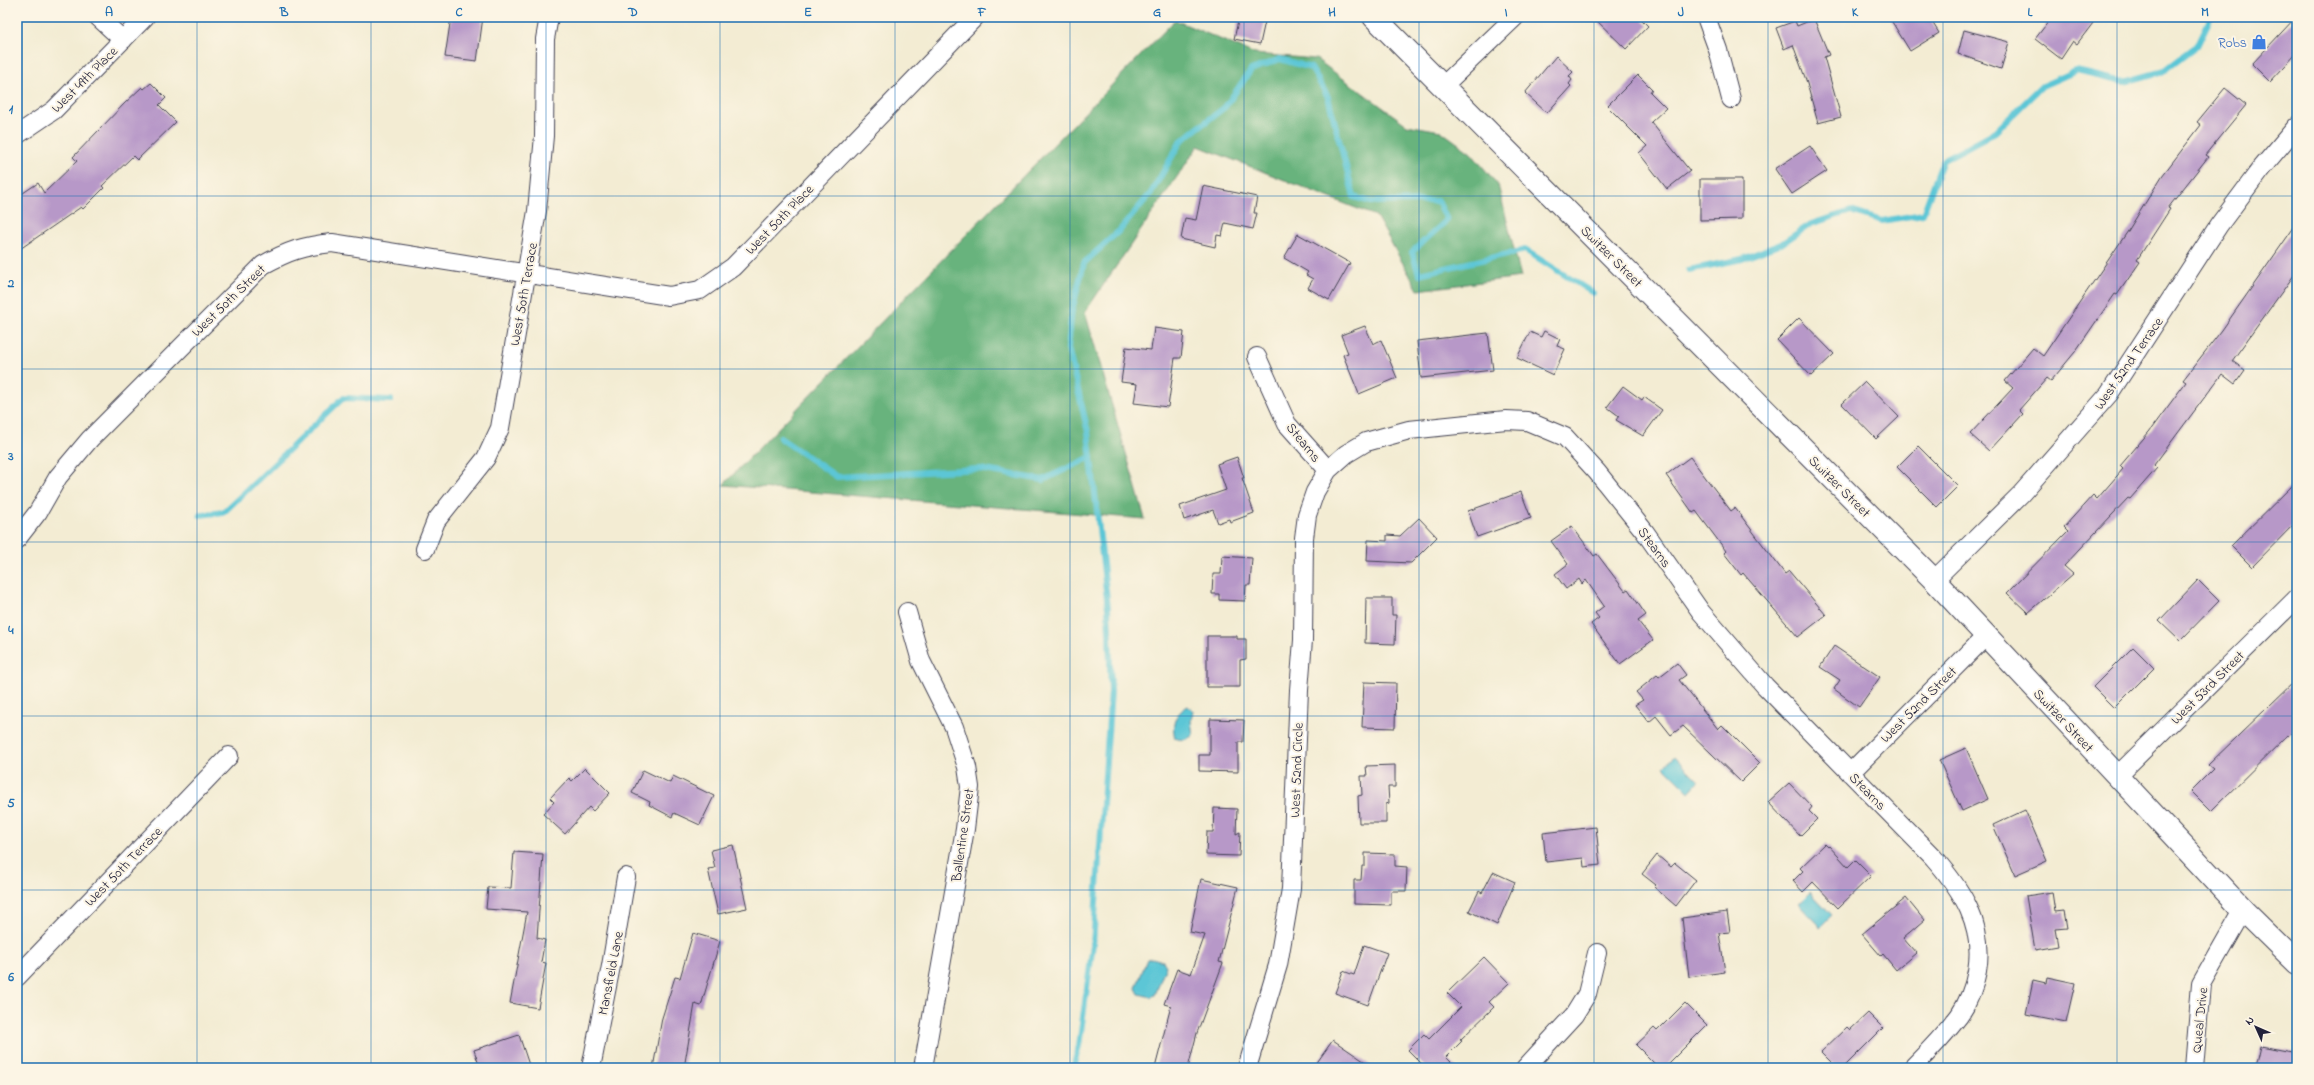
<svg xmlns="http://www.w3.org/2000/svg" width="2314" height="1085" font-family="'Indie Flower',sans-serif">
	<rect width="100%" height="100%" fill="#fcf5e5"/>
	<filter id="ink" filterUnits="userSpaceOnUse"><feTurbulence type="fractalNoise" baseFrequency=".025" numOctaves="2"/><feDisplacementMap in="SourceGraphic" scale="8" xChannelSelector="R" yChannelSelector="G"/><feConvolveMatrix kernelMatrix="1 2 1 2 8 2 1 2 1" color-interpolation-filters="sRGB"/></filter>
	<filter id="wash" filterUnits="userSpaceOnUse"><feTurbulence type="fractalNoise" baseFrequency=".012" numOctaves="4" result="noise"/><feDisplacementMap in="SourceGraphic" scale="16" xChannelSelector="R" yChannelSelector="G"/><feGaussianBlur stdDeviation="0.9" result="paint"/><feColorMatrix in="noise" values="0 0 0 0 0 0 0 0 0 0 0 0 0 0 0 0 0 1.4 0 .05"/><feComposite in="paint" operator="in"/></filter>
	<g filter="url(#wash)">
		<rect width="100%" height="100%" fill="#f3ecd3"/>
		<path fill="#67b37d" stroke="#446a5c" d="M1175 20 1255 54 1316 59 1407 125 1441 131 1471 153 1498 185 1521 277 1418 290 1376 216 1198 146 1085 312 1145 519 723 485Z"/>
		<path fill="#5bc6d6" stroke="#3e7488" d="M1188 706 1193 711 1191 721 1193 735C1187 740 1182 741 1175 738 1171 723 1176 713 1188 706Z
			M1674 756 1699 781 1689 792 1664 767Z
			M1810 892 1832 915 1820 927 1798 904Z
			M1152 958 1163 961 1166 966 1155 995 1151 997 1139 994 1136 988 1147 959Z"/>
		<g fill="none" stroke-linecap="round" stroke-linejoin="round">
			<path stroke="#5bc6d6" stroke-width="6" d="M1689 270 1742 259 1781 244 1811 224 1851 211 1882 221 1923 214 1943 160 1995 132 2042 86 2076 71 2124 82 2164 71 2197 46 2211 17
				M780 438 837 477 979 469 1043 480 1091 457
				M200 515 224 512 343 398 391 400
				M1073 1068 1079 1046 1093 944 1111 691 1108 608 1088 432 1068 348 1072 310 1084 263 1120 230 1151 193 1181 141 1225 107 1251 70 1280 59 1311 68 1328 97 1354 197 1371 202 1438 201 1447 220 1412 252 1419 274 1525 250 1593 293"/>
		</g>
		<g id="blocks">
			<path fill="#b798c8" d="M451 17H483L477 61 445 57Z
				M1239 17H1266L1260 44 1234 39Z
				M1593 17H1639L1648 26 1626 49Z
				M1889 17H1929L1939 33 1910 51Z
				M2052 17H2085L2093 23 2077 44 2073 41 2061 59 2035 39Z
				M2296 17 2297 53 2270 82 2252 64Z
				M1814 19 1829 55 1824 57 1841 117 1818 123 1806 80 1793 45 1784 49 1776 28 1795 21 1797 26Z
				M1964 30 2009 42 2001 69 1958 54Z
				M1556 56 1573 72 1569 76 1572 80 1569 84 1571 86 1547 113 1525 93Z
				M1638 75 1652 89 1650 92 1666 108 1651 122 1690 171 1667 189 1639 153 1647 146 1607 106Z
				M151 83 166 98 159 105 176 122 137 160 133 156 102 186 104 188 83 209 81 207 17 251V197L38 183 44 193 77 161 73 157 125 103 142 87 144 89Z
				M2225 88 2246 105 2205 155 2208 157 2168 208 2170 209 2137 260 2140 262 2117 295 2115 294 2075 352 2051 381 2047 378 2019 410 2023 414 1989 451 1970 434 2013 388 2005 381 2033 348 2043 356 2128 231 2162 176 2201 125 2197 122Z
				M1810 146 1827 171 1792 194 1775 169Z
				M1700 179H1742V219L1700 220Z
				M1203 186 1257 197 1254 213H1257L1253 229 1225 223 1222 236 1217 235 1215 247 1181 239 1185 218 1196 220Z
				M2297 223V271L2232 361 2245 370 2235 384 2222 374 2154 465 2157 468 2130 499 2128 498 2064 566 2073 574 2028 613 2007 593 2068 531 2064 527 2093 495 2097 499 2123 469 2120 466 2149 432 2186 382 2183 380 2222 330Z
				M1298 234 1350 263 1329 300 1308 288 1313 279 1306 275 1308 272 1284 258Z
				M1799 318 1834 354 1811 376 1777 340Z
				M1365 326 1373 344 1381 340 1397 378 1359 394 1343 355 1348 353 1341 335Z
				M1154 328 1184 332 1181 358H1175L1168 407 1134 403 1137 384 1121 382 1126 347 1151 350Z
				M1544 331 1560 339 1557 346 1565 349 1553 375 1517 358 1530 332 1541 337Z
				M1488 333 1493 370 1421 378 1417 341Z
				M1865 382 1899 417 1876 439 1842 404Z
				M1623 386 1642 400 1644 397 1662 410 1643 436 1616 420 1619 416 1607 407Z
				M1918 446 1958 486 1937 507 1897 467Z
				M1237 457 1244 478H1242L1254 513 1230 522 1229 519 1218 523 1213 510 1184 520 1180 506 1226 490 1217 464Z
				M1690 457 1731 511 1735 508 1785 574 1789 571 1826 615 1798 637 1743 573 1741 575 1724 553 1726 551 1696 511 1693 513 1666 475Z
				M2297 481V521L2252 567 2231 546Z
				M1521 492 1531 518 1477 537 1468 511Z
				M1419 518 1437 537 1411 563 1367 561 1368 540 1387 541V535L1400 536Z
				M1572 526 1594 556 1597 554 1625 591 1628 589 1646 615 1638 621 1653 640 1620 664 1591 624 1599 618 1595 613 1604 606 1586 580 1582 584 1579 579 1566 589 1555 574 1568 564 1551 541Z
				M1222 556 1252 558 1250 585H1246L1245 601 1219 600V594H1212L1213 574H1221Z
				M2198 580 2219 601 2180 641 2159 621Z
				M1366 598H1392V615H1396L1395 644 1365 643Z
				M1207 636H1237V639H1246V659L1240 660V687H1207Z
				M1834 646 1880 677 1859 707 1834 689 1840 680 1820 667Z
				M2133 647 2154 668 2114 708 2093 687Z
				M1677 663 1686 675 1679 680 1718 729 1722 725 1760 763 1741 782 1683 726 1671 735 1656 716 1649 722 1635 705 1643 700 1636 692 1657 675 1659 677Z
				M2297 679V726L2211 811 2191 791 2213 769 2208 765Z
				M1364 682 1396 683 1395 728 1362 727Z
				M1210 719 1244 720 1243 742H1238V772L1199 771V755H1210Z
				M1966 748 1988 799 1962 811 1939 760Z
				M1395 765V787H1388L1389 803 1386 804V823H1359L1358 796 1362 795 1361 776H1367L1366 766Z
				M585 768 610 793 593 811 589 807 565 834 543 814 554 802 550 798 569 778 572 781Z
				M643 770 670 783 673 776 714 796 700 825 674 813 672 817 649 805 650 802 632 793Z
				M1789 783 1812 807 1809 811 1817 819 1800 836 1768 802Z
				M1214 808 1237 809 1236 834 1240 832 1239 856 1206 855 1207 832H1213Z
				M2025 810 2047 861 2015 875 1993 825Z
				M1596 827 1600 865 1584 867 1583 858 1546 862 1543 833Z
				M1825 844 1828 847 1829 846 1848 867 1855 860 1871 876 1838 908 1813 882 1803 892 1793 881 1803 871 1800 868Z
				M733 845 747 908 718 914 708 869 715 868 711 850Z
				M514 852 543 854 537 938 545 940 541 962 546 963 538 1008 510 1003 527 912 486 909 488 887 511 888Z
				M1365 853 1395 854V866L1407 867 1406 891H1391V905L1354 904V880H1361L1362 866H1365Z
				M1657 855 1671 867 1675 863 1696 880 1676 906 1654 887 1656 885 1642 874Z
				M1493 872 1515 882 1497 925 1469 911 1479 891 1482 893Z
				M1201 879 1238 887 1219 962 1223 963 1197 1033 1188 1068H1155L1171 1006 1164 1004 1177 969 1191 974 1205 935 1190 932Z
				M2052 892 2055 912 2064 911 2067 928 2055 929 2058 946 2035 950 2026 896Z
				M1906 898 1924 920 1903 938 1916 953 1896 970 1883 954 1881 956 1862 934Z
				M1727 912 1730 932 1719 933 1725 972 1689 977 1682 918Z
				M693 933 720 941 701 1006 695 1004 684 1068H653L662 1018 675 977 680 978Z
				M1364 945 1387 953 1368 1005 1335 993 1343 971 1354 975Z
				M1484 957 1509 983 1489 1002 1494 1007 1460 1040 1462 1041 1446 1057 1457 1068H1426L1408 1050 1424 1034 1429 1039 1461 1007 1447 993Z
				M2047 977 2075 983 2066 1022 2026 1014 2033 980 2046 983Z
				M1685 1003 1707 1025 1664 1068H1659L1636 1045 1654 1028 1657 1031Z
				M1868 1013 1883 1028 1843 1068H1837L1821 1052 1847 1027 1850 1030Z
				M519 1035 530 1068H480L474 1050Z
				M1333 1040 1374 1068H1313Z
				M2261 1046 2297 1053V1068H2256Z"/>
		</g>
	</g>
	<g filter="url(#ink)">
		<use href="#blocks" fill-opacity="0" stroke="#414052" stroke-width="1"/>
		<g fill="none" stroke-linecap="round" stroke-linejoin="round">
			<defs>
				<path id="minor" d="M98 17 123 40
					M1706 17 1718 50 1731 99
					M1443 86 1515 17
					M17 135 54 110 145 17
					M1257 357 1287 424 1328 470
					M17 539 38 512 58 477 90 439 263 265C288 251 303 246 332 243L669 296 700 290 733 267 975 17
					M425 549 436 521 486 458 500 428 537 211 544 136 545 39 549 17
					M1934 580 2021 494 2109 394 2219 225 2260 170 2297 126
					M907 612 921 661 954 727 967 767 970 787 965 829 923 1068
					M1850 773 1986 636
					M2117 776 2297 598
					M17 977 229 756
					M591 1068 611 966 626 877
					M1247 1068 1278 965 1291 889 1299 690 1303 640 1304 538 1307 515 1315 492 1328 470 1346 454 1366 442 1409 430 1506 420 1527 421 1565 437 1597 472 1645 532 1701 612 1765 686 1933 857C1962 890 1985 925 1977 971 1974 987 1968 1003 1959 1016 1945 1034 1928 1052 1912 1068
					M1525 1068 1574 1015 1587 994 1597 953
					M2194 1068 2201 984 2243 910"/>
				<path id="tertiary" d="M1374 17 1934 580 2243 910 2297 963"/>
			</defs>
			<use href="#minor" stroke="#414052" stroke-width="20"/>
			<use href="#tertiary" stroke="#414052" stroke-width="24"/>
			<use href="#minor" stroke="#fff" stroke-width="18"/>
			<use href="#tertiary" stroke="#fff" stroke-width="22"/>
		</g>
	</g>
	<path fill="none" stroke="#1f6fb2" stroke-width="1" stroke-opacity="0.55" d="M197 17V1068M371 17V1068M546 17V1068M720 17V1068M895 17V1068M1070 17V1068M1244 17V1068M1419 17V1068M1594 17V1068M1768 17V1068M1943 17V1068M2117 17V1068M17 196H2297M17 369H2297M17 542H2297M17 716H2297M17 890H2297"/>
	<defs>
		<symbol id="shop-bare" viewBox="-9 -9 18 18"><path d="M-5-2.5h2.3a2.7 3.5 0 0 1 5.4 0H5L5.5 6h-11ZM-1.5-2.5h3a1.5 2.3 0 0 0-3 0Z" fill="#3f7fe0" stroke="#fcf5e5" stroke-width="2.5" paint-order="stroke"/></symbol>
	</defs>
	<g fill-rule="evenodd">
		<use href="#shop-bare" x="2248" y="31" width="22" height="22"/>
	</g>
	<g text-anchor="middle" stroke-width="4" stroke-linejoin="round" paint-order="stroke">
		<g font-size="14" fill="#366cbe" stroke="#fcf5e5" text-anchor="end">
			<text x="2247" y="47">Robs</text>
		</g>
		<g font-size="14" fill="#22223b" stroke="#fcf5e5">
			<text transform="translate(84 79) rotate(-45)" y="5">West 49th Place</text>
			<text transform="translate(779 219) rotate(-46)" y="5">West 50th Place</text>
			<text transform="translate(1612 256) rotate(45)" y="5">Switzer Street</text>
			<text transform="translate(523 294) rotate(-80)" y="5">West 50th Terrace</text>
			<text transform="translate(228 300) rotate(-44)" y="5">West 50th Street</text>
			<text transform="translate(2128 363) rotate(-55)" y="5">West 52nd Terrace</text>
			<text transform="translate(1304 442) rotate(51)" y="5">Stearns</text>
			<text transform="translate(1840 486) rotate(45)" y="5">Switzer Street</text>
			<text transform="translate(1655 547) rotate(54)" y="5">Stearns</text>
			<text transform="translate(2207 687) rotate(-45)" y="5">West 53rd Street</text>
			<text transform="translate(1918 704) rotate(-45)" y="5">West 52nd Street</text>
			<text transform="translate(2064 720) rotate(47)" y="5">Switzer Street</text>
			<text transform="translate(1296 770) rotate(-88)" y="5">West 52nd Circle</text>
			<text transform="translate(1868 791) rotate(46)" y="5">Stearns</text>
			<text transform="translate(962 835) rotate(-82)" y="5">Ballentine Street</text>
			<text transform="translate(123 866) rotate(-46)" y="5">West 50th Terrace</text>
			<text transform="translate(610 973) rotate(-79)" y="5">Mansfield Lane</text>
			<text transform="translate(2199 1020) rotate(-84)" y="5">Queal Drive</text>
		</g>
	</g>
	<rect width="2314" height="1085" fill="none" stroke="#fcf5e5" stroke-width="44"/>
	<g transform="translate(2256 1027) rotate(315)" stroke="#fcf5e5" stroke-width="3" paint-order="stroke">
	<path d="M0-3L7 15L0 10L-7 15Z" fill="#22223b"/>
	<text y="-6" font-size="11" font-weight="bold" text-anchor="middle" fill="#22223b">N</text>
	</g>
	<rect x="22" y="22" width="2270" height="1041" fill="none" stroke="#1f6fb2" stroke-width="1.5"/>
	<g font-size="13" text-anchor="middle" font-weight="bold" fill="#1f6fb2">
		<text x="109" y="16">A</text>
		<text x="284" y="16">B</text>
		<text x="459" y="16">C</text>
		<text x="633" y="16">D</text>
		<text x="808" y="16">E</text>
		<text x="982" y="16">F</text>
		<text x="1157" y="16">G</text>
		<text x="1332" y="16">H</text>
		<text x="1506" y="16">I</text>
		<text x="1681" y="16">J</text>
		<text x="1855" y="16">K</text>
		<text x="2030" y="16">L</text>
		<text x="2205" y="16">M</text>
		<text x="11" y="113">1</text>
		<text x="11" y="287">2</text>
		<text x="11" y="460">3</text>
		<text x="11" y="634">4</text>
		<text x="11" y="807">5</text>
		<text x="11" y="981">6</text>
	</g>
</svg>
